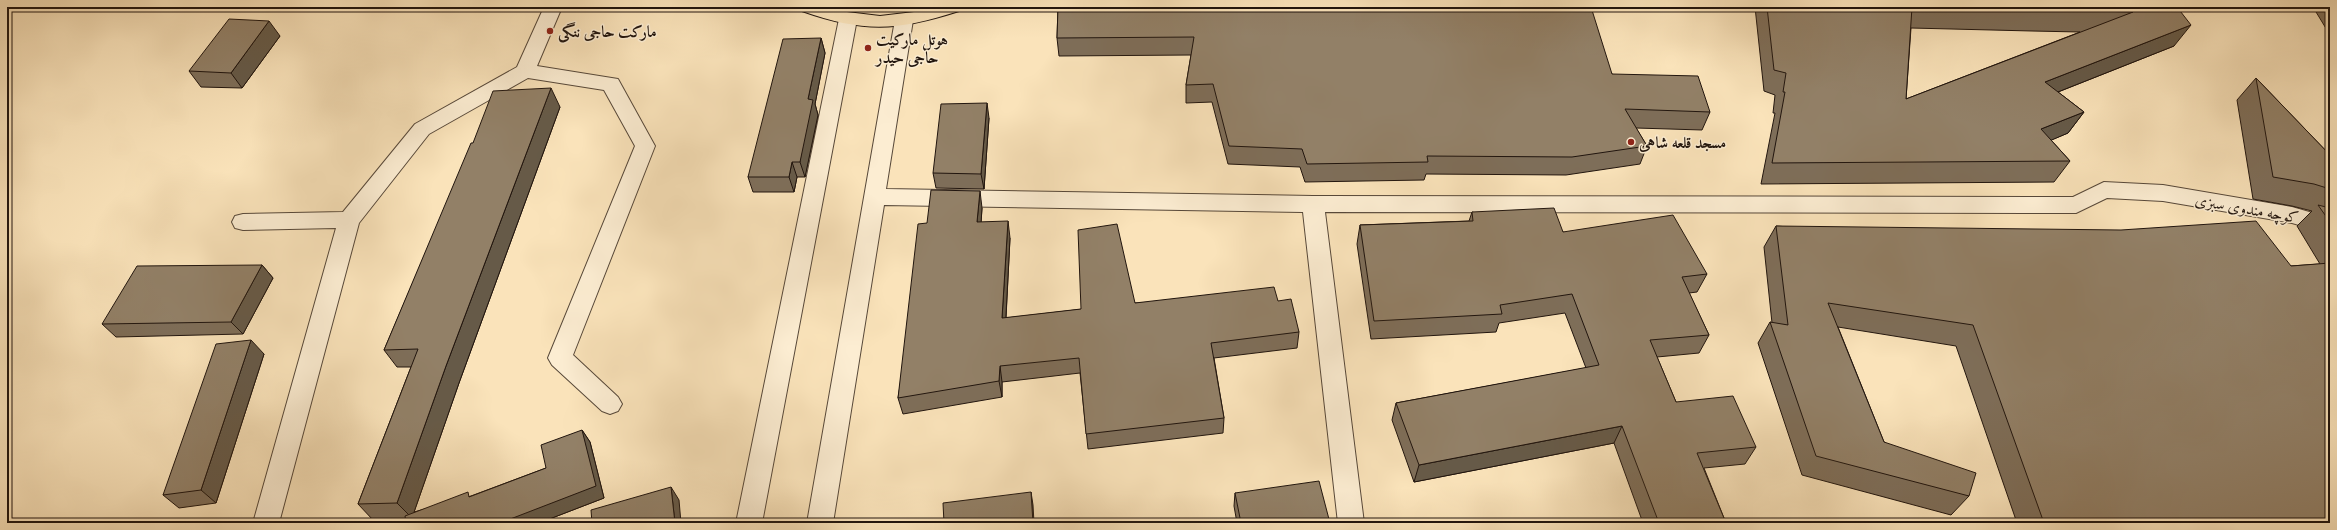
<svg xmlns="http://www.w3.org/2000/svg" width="2337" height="530" font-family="'IM FELL DW Pica',Amiri,serif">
	<rect width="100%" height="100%" fill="#fae3ba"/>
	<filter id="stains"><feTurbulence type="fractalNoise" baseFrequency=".005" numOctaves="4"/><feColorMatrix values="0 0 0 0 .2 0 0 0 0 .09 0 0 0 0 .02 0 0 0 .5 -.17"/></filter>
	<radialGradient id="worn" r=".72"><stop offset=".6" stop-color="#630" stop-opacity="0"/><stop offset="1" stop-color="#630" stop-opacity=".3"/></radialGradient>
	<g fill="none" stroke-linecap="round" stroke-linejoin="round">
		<defs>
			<path id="minor" d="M544 7H562L537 66 618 79 655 146 573 355 618 397 622 404 618 411 610 414 602 411 552 365 548 358 635 146 604 90 528 78 429 134 359 223 279 523H253L336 228 243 230 235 228 232 222 235 216 243 214 343 212 415 124 517 67Z
				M848 13 855 15 857 19 762 523H736L839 19 841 15Z
				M904 14 911 16 913 20 886 189 1313 196 2073 197 2104 182 2163 185 2292 207 2330 218V234L2292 223 2163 201 2107 198 2076 213 1325 212 1364 523H1338L1303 212 884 205 833 523H807L895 20 897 16Z"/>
			<path id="highway" d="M800 7H828L847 12 880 16 914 12 932 7H961L959 11C897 31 864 33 802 11Z"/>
		</defs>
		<use href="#minor" stroke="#574839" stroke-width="2"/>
		<use href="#highway" stroke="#21150e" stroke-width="2"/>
		<use href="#minor" fill="#fcedd2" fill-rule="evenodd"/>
		<use href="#highway" fill="#fae3ba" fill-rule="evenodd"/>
	</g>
	<path fill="#7e6e59" stroke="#21150e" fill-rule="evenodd" d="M1058 7 1612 74 1710 112 1702 130 1636 128 1647 146 1640 164 1566 175 1426 174 1424 180 1305 182 1300 167 1228 164 1212 102 1186 103V85L1191 55 1059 56 1057 38Z
		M1755 7H2177L2174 46 2058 92 2084 112 2068 133 2051 140 2070 161 2054 182 1761 184 1775 113H1773L1775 95 1764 91ZM1911 28 2032 31 2080 32 1906 99Z
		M2313 7H2330V35Z
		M280 36 242 88 201 87 189 71Z
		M821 38 825 53 815 104 818 115 805 177H797L794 192H753L748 177Z
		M2256 78 2330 155V523H2017L1956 346 1838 327 1884 442 1969 496 1951 515 1802 475 1758 343 1770 322 1772 323 1764 247 1776 226 2291 266 2320 264 2297 226 2312 211 2292 206 2253 199 2237 100Z
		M560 107 459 383 414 512 471 496 546 468 582 430 590 442 604 498 539 523H406L405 519 373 520 358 504 411 367H397L384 350 473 143Z
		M989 118 984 189 936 188 933 173Z
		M982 208 981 222 1010 238 1006 318 1135 303 1278 301 1299 332 1297 348 1214 358 1224 418 1223 433 1088 449 1080 373 1002 382V397L903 414 898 398 927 223Z
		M1472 212 1563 232 1707 274 1697 292 1689 293 1709 335 1699 353 1657 357 1676 402 1756 447 1745 464 1704 468 1726 523H1643L1614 443 1414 482 1392 420 1396 403 1586 368 1565 313 1499 323 1496 332 1371 339 1357 244 1360 225 1469 221Z
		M262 265 273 278 243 334 116 337 102 324Z
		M264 354 216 503 179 508 163 495Z
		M1235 493 1330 523H1237L1234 506Z"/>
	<path fill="#665a48" stroke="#21150e" d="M269 21 280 36 242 88 231 73Z
		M2191 25 2174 46 2030 103 2045 82Z
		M821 38 825 53 815 104 818 115 805 177 800 162 808 99Z
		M551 88 560 107 459 383 412 518 397 503 446 366Z
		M987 103 989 118 984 189 981 174Z
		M2084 112 2068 133 2026 151 2041 129Z
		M792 162 797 177 794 192 789 177Z
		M980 191 982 208 980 239 977 222Z
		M1008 221 1010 238 1005 334 1002 318Z
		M262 265 273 278 243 334 231 322Z
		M251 340 264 354 216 503 201 490Z
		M1000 366 1002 382V397L999 381Z
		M1622 426 1614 443 1414 482 1419 465Z
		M582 430 590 442 604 498 539 523H500Z
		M671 487 679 500 681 523H675Z
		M1031 492 1033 505 1034 523H1033Z"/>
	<path fill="#928067" stroke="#21150e" d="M1058 7H1591L1612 74 1698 76 1710 112 1625 109 1647 146 1572 157 1427 156 1428 162 1307 164 1302 149 1229 146 1213 84 1186 85 1194 37 1057 38Z
		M1767 7H1912L1906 99 2133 12 1952 7H2177L2191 25 2045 82 2084 112 2041 129 2070 161 1772 163 1785 92H1783L1786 73 1774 70Z
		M229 19 269 21 231 73 189 71Z
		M821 38 808 99 813 100 800 162H792L789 177H748L783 39Z
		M2256 78 2330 155V189L2314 184 2273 177Z
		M551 88 446 366 397 503 358 504 418 349 384 350 471 143H473L493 91Z
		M987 103 981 174 933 173 941 104Z
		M931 190 980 191 977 222 1008 221 1002 318 1081 309 1078 230 1117 224 1135 303 1274 287 1278 301 1291 299 1299 332 1211 343 1224 418 1086 434 1079 358 1000 366 999 381 898 398 918 224 927 223Z
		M2318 205 2330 208V222Z
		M1554 208 1563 232 1673 215 1707 274 1682 277 1709 335 1650 340 1676 402 1733 396 1756 447 1697 453 1726 523H1659L1622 426 1419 465 1396 403 1599 365 1572 294 1500 305 1502 314 1374 321 1360 225 1473 221 1472 212Z
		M2256 221 2291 266 2330 263V523H2044L1973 325 1828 303 1884 442 1976 473 1969 496 1816 456 1770 322 1788 325 1776 226 2121 230Z
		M262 265 231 322 102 324 137 266Z
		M251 340 201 490 163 495 216 344Z
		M582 430 596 486 500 523H406L405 516 468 492 469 497 546 468 541 445Z
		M1319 481 1330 523H1241L1235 493Z
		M671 487 675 523H592L591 510Z
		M1031 492 1033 523H944L943 503Z"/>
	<g fill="#8f2418" stroke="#fcedd2" stroke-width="1.5">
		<circle cx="550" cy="31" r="4"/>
		<circle cx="868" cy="48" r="4"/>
		<circle cx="1631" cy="142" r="4"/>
	</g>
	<g text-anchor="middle" stroke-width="3" stroke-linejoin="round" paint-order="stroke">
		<g font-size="16" font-weight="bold" fill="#21150e" stroke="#fcedd2" text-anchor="start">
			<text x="558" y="37">مارکت حاجی ننگی</text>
			<text x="876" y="45">هوتل مارکیت<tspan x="876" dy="18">حاجی حیدر</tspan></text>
			<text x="1639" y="148">مسجد قلعه شاهی</text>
		</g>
		<g font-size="16" fill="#21150e" stroke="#fcedd2">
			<text transform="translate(2247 208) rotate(10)" y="6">کوچه مندوی سبزی</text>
		</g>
	</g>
	<rect width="2337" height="530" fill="none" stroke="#fae3ba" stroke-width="24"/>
	<rect x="8" y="8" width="2321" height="514" fill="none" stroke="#21150e" stroke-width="2"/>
	<rect x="12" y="12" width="2313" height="506" fill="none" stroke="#21150e"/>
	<rect width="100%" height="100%" filter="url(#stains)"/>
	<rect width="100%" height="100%" fill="url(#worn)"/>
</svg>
